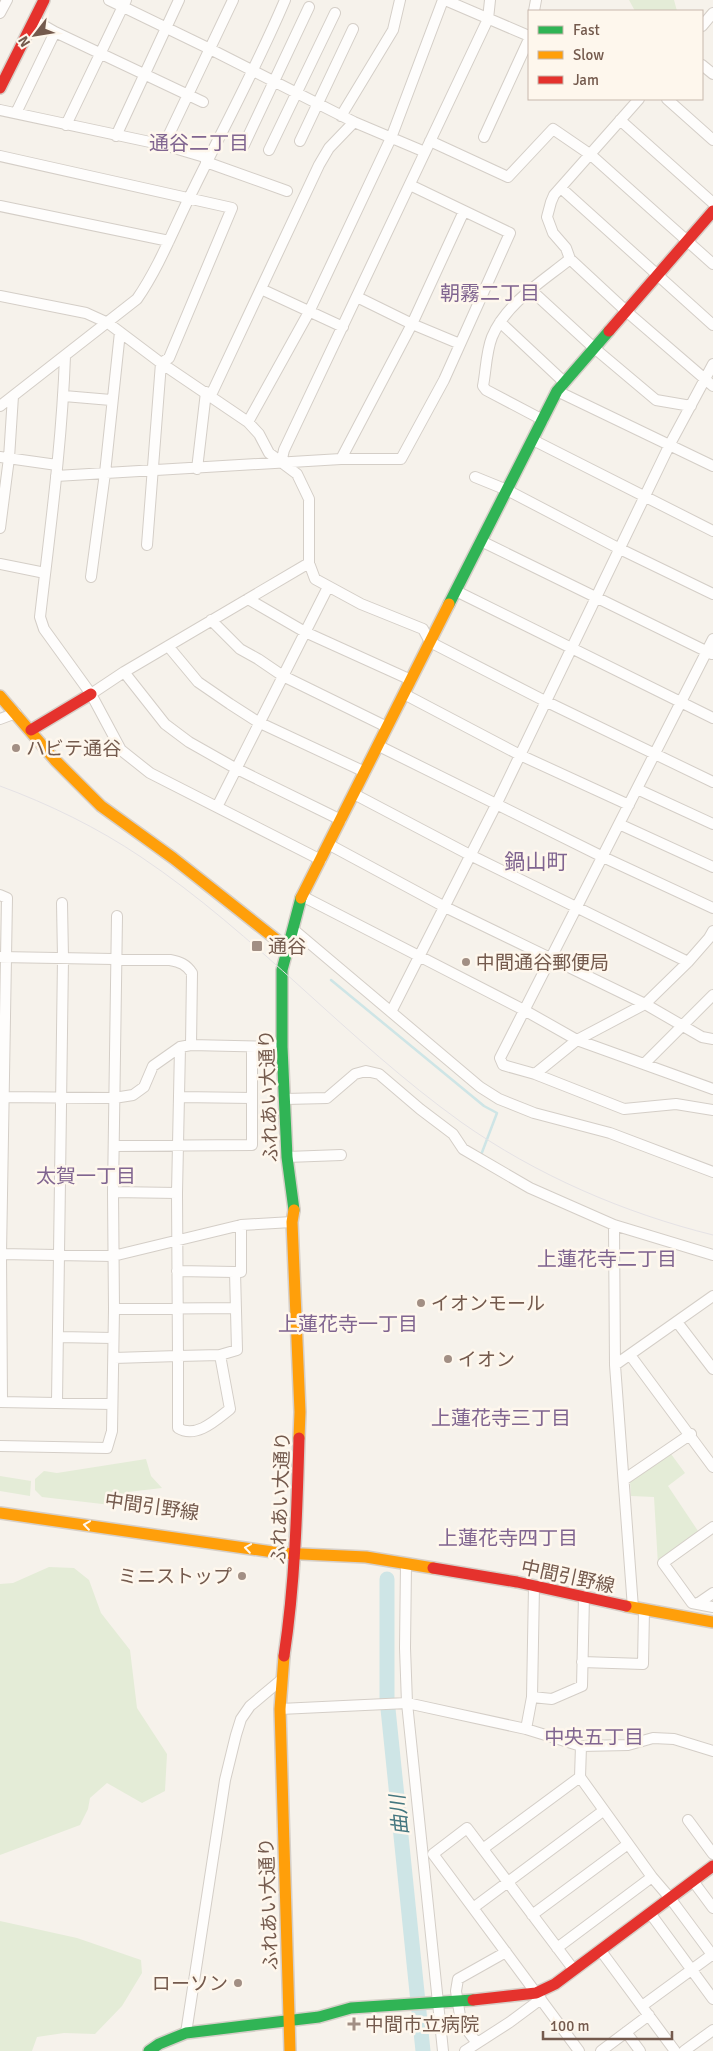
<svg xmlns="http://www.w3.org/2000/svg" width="713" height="2051" font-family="Signika,'Noto Sans JP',sans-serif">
	<rect width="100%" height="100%" fill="#f6f2eb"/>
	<path fill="#e4ecd7" d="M629 0H674L677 11H635Z
		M671 1454 685 1473 668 1486 700 1534 658 1565 654 1497 631 1496 630 1482Z
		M146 1459 151 1476 162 1488 128 1492 111 1505 42 1497 35 1490V1479L44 1471 57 1473Z
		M0 1476 31 1481 30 1496 0 1491Z
		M49 1567 74 1568 89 1580 101 1613 130 1650 137 1708 167 1754 165 1791 142 1803 107 1783 90 1798 88 1809 80 1825 0 1855V1584L13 1583Z
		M0 1921 77 1938 141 1960 142 1973 122 2006 95 2034 64 2033 37 2037 32 2051H0Z"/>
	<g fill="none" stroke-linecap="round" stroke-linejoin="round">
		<path stroke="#cee5e6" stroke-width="2.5" d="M331 980 484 1106 497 1113 481 1155"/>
		<path stroke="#cee5e6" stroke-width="15" d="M387 1579V1699L423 2051"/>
		<defs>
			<path id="street" d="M109 0 210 49 354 122 425 152
				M445 0 529 36
				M534 11 536 0
				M0 13 7 0
				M34 20 55 32 203 102
				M702 26 713 13
				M702 65 713 74
				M639 99 554 195 551 202 547 217 553 233 566 248 570 259 626 311 713 386
				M667 99 713 140
				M0 110 164 145 208 158
				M16 113 55 32
				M341 116 393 30 400 0
				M620 120 713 203
				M66 125 126 0
				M116 136 179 0
				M484 137 529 39
				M300 141 353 29
				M430 141 508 177 553 129 591 155 713 264
				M164 145 233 0
				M244 145 309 7
				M269 150 335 13
				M0 156 232 208 169 358 161 363 147 545
				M206 162 287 191
				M561 188 713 325
				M0 206 169 241
				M261 289 343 327
				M532 291 593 347 656 400 691 406
				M0 296 86 313 108 323 161 363 248 422 259 434 269 453 297 474 309 499V563L315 579 361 604 423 629 430 642 545 701 713 782
				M357 297 412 324 460 344
				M500 322 564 382
				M65 356C62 443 50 530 40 617L44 629 91 694 121 750 150 773 321 860
				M557 391 713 466
				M211 395 319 165 329 148 354 122
				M64 396 111 400
				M0 406 137 299C161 264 175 225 194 188 225 125 258 64 285 0
				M543 420 486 390 483 386C486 371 486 352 492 337 506 303 543 281 570 259
				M248 422 309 312 391 138 443 0
				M533 440 713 531
				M0 457 57 465
				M341 459 412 324 464 211
				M281 463 284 450 488 19 490 0
				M197 469 206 392
				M56 476 341 459H401L444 380 510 233 410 185
				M475 477 507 490 620 549 713 594
				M0 528 9 458 13 396
				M481 541 712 654
				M0 564 45 573
				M91 577 105 473 120 332
				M456 591 713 718
				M248 599 305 632 411 680
				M211 620 240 649 258 659 283 676 387 727
				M713 639 500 1058 503 1065 535 1074 624 1109 676 1104 713 1110
				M168 646 198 682 230 704 258 722 365 772
				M124 672 165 724 189 742 235 768 341 820
				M91 694 124 672 309 563
				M404 694 520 755 629 805
				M0 719 16 713
				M379 746 603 857 713 908
				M637 789 713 824
				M354 794 470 855 688 962
				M217 807 328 587
				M619 824 713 867
				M328 844 445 907 645 1004 702 1037 713 1039
				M0 895 7 898 1 1254 2 1402
				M302 896 524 1010 577 1040 713 1089
				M294 930 480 1087 499 1099 534 1113 610 1133 713 1172
				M0 957 170 960C180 962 186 964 192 973L191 1045
				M391 1012 496 805 670 444 713 364
				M645 1063 713 995
				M535 1074 577 1040 645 1004 688 962 709 938 713 931
				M0 1097 114 1098 133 1095 144 1087 153 1066 180 1047 191 1045 282 1047
				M180 1097 252 1098
				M285 1099 327 1098 355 1074 366 1071 379 1074 420 1109 453 1134 463 1149 530 1188 614 1225 713 1255
				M114 1146 252 1145V1047
				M287 1157 341 1155
				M113 1192 177 1193
				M614 1225 615 1365 633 1608
				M0 1254 113 1256 241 1225 292 1222
				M177 1271 235 1272
				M114 1309 236 1308
				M677 1322 713 1369
				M59 1337 113 1338
				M220 1355 230 1409C216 1420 196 1439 178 1428V1356L220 1355 237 1350 235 1272H241V1225
				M630 1355 713 1467
				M114 1358 178 1356 177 1193 180 1047
				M615 1365 713 1296
				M0 1402 112 1404
				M57 1402 63 958 62 903
				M0 1446 107 1448 112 1431 114 1309 113 1192 117 916
				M625 1479 691 1434
				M713 1527 663 1563 692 1603 713 1607
				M406 1564 405 1648 407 1703 443 2051
				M697 1604 713 1593
				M582 1662 643 1664 644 1610
				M532 1697 552 1699 582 1686 584 1596
				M280 1709 407 1703 526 1729 581 1746 628 1745 653 1738 674 1739 713 1751
				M526 1729 532 1697 534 1586
				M581 1746 580 1777 652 1877 670 1898 713 1956
				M688 1820 713 1854
				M484 1848 580 1777
				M693 1881 713 1908
				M473 1908 603 1811
				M650 1913 713 1999
				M532 1915 628 1844
				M557 1948 652 1877
				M601 1951 675 2051
				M574 1970 467 1828 433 1854 579 2051
				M642 2006 713 1954
				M626 2032 640 2051
				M186 2033 225 1780 236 1735 241 1719 250 1706 281 1680
				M477 2043 461 2022 456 1991 458 1979 506 1952
				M465 2051 510 2022 541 1999
				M601 2051 649 2015
				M684 2051 713 2030"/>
			<path id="fast" d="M449 604 557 391 609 331
				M294 1210 287 1157 282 1047V970L301 898
				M149 2051 159 2044 186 2033 319 2017 351 2008 473 2000"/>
			<path id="slow" d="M0 696 55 760 101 806 173 858 287 948
				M301 898 449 604
				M294 1210 292 1222 300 1412 299 1438
				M0 1513 280 1553 366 1557 433 1568
				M626 1606 713 1622
				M284 1656 280 1709 290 2051"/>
			<path id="jam" d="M0 88 44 0
				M609 331 713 211
				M31 730 91 694
				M433 1568 517 1582 626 1606
				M284 1656C295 1584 297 1511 299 1438
				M473 2000 536 1993 555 1984 713 1866"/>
		</defs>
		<use href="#street" stroke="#d4cec7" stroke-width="12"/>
		<use href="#fast" stroke="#d6cfc8" stroke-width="14"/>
		<use href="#slow" stroke="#d6cfc8" stroke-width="14"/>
		<use href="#jam" stroke="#d6cfc8" stroke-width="14"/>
		<use href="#street" stroke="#fefdfc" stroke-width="10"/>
		<use href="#fast" stroke="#30b455" stroke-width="11"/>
		<use href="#slow" stroke="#ff9f0a" stroke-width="11"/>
		<use href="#jam" stroke="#e5322d" stroke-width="11"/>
		<path stroke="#e5e2e5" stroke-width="1" d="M0 786C49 804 98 828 141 857 256 934 348 1041 461 1122 536 1175 624 1213 713 1235"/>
	</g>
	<defs><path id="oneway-chevron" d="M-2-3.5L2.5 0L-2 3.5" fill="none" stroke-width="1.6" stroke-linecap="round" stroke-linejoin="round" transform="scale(1.25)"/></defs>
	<g stroke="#fef7ed">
		<use href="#oneway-chevron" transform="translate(87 1525) rotate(-172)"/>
		<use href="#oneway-chevron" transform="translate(248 1548) rotate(-172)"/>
	</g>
	<g fill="#a28f84" stroke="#fef7ed" stroke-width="2">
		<circle cx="16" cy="748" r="5"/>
		<rect x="251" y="940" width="12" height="12" rx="2.5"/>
		<circle cx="466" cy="962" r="5"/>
		<circle cx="421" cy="1303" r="5"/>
		<circle cx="448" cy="1359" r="5"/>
		<circle cx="242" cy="1576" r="5"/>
		<circle cx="238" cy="1983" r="5"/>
		<path d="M351.5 2016.5h5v5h5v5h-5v5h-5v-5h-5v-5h5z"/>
	</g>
	<g text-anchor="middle" stroke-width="5" stroke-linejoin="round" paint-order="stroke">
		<g font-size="19" fill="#745a4d" stroke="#fef7ed" text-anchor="start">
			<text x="26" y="755">ハビテ通谷</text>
			<text x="268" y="953">通谷</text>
			<text x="476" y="969">中間通谷郵便局</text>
			<text x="431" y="1310">イオンモール</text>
			<text x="458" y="1366">イオン</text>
			<text x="232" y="1583" text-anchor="end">ミニストップ</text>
			<text x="228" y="1990" text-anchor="end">ローソン</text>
			<text x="365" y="2031">中間市立病院</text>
		</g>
		<g font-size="19" fill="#745a4d" stroke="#fef7ed">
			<text transform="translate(268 1096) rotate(-92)" y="7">ふれあい大通り</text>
			<text transform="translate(280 1498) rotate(-88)" y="7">ふれあい大通り</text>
			<text transform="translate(152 1506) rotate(8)" y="7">中間引野線</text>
			<text transform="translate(568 1576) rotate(12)" y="7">中間引野線</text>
			<text transform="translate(268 1904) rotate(-92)" y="7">ふれあい大通り</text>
		</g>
		<g font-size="20" fill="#806590" stroke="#fef7ed">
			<text x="199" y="150">通谷二丁目</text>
			<text x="490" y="300">朝霧二丁目</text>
			<text x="86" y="1183">太賀一丁目</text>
			<text x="607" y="1266">上蓮花寺二丁目</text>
			<text x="348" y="1331">上蓮花寺一丁目</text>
			<text x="501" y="1425">上蓮花寺三丁目</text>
			<text x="508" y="1545">上蓮花寺四丁目</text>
			<text x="594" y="1744">中央五丁目</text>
		</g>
		<g font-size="20" font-style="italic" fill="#44767f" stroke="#fef7ed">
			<text transform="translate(399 1815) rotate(-96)" y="7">曲川</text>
		</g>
		<g font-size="21" fill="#806590" stroke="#fef7ed">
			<text x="536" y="869">鍋山町</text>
		</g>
	</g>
	<rect x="528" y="10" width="175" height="90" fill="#fef7ed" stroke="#c7b8ad"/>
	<rect x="538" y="26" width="25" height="8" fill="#30b455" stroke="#c7b8ad"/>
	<text x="573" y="35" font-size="15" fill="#745a4d">Fast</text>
	<rect x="538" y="51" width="25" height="8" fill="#ff9f0a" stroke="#c7b8ad"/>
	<text x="573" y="60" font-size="15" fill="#745a4d">Slow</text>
	<rect x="538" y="76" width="25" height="8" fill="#e5322d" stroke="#c7b8ad"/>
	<text x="573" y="85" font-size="15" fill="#745a4d">Jam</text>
	<g transform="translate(35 35) rotate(239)" stroke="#fef7ed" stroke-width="4" paint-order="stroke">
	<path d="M0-4L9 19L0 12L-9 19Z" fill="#745a4d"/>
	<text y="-8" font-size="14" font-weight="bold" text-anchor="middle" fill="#745a4d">N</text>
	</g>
	<path d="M543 2031v8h129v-8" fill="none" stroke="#745a4d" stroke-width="2.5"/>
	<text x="550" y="2031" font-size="15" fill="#745a4d" stroke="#fef7ed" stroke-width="4" paint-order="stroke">100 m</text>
</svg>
